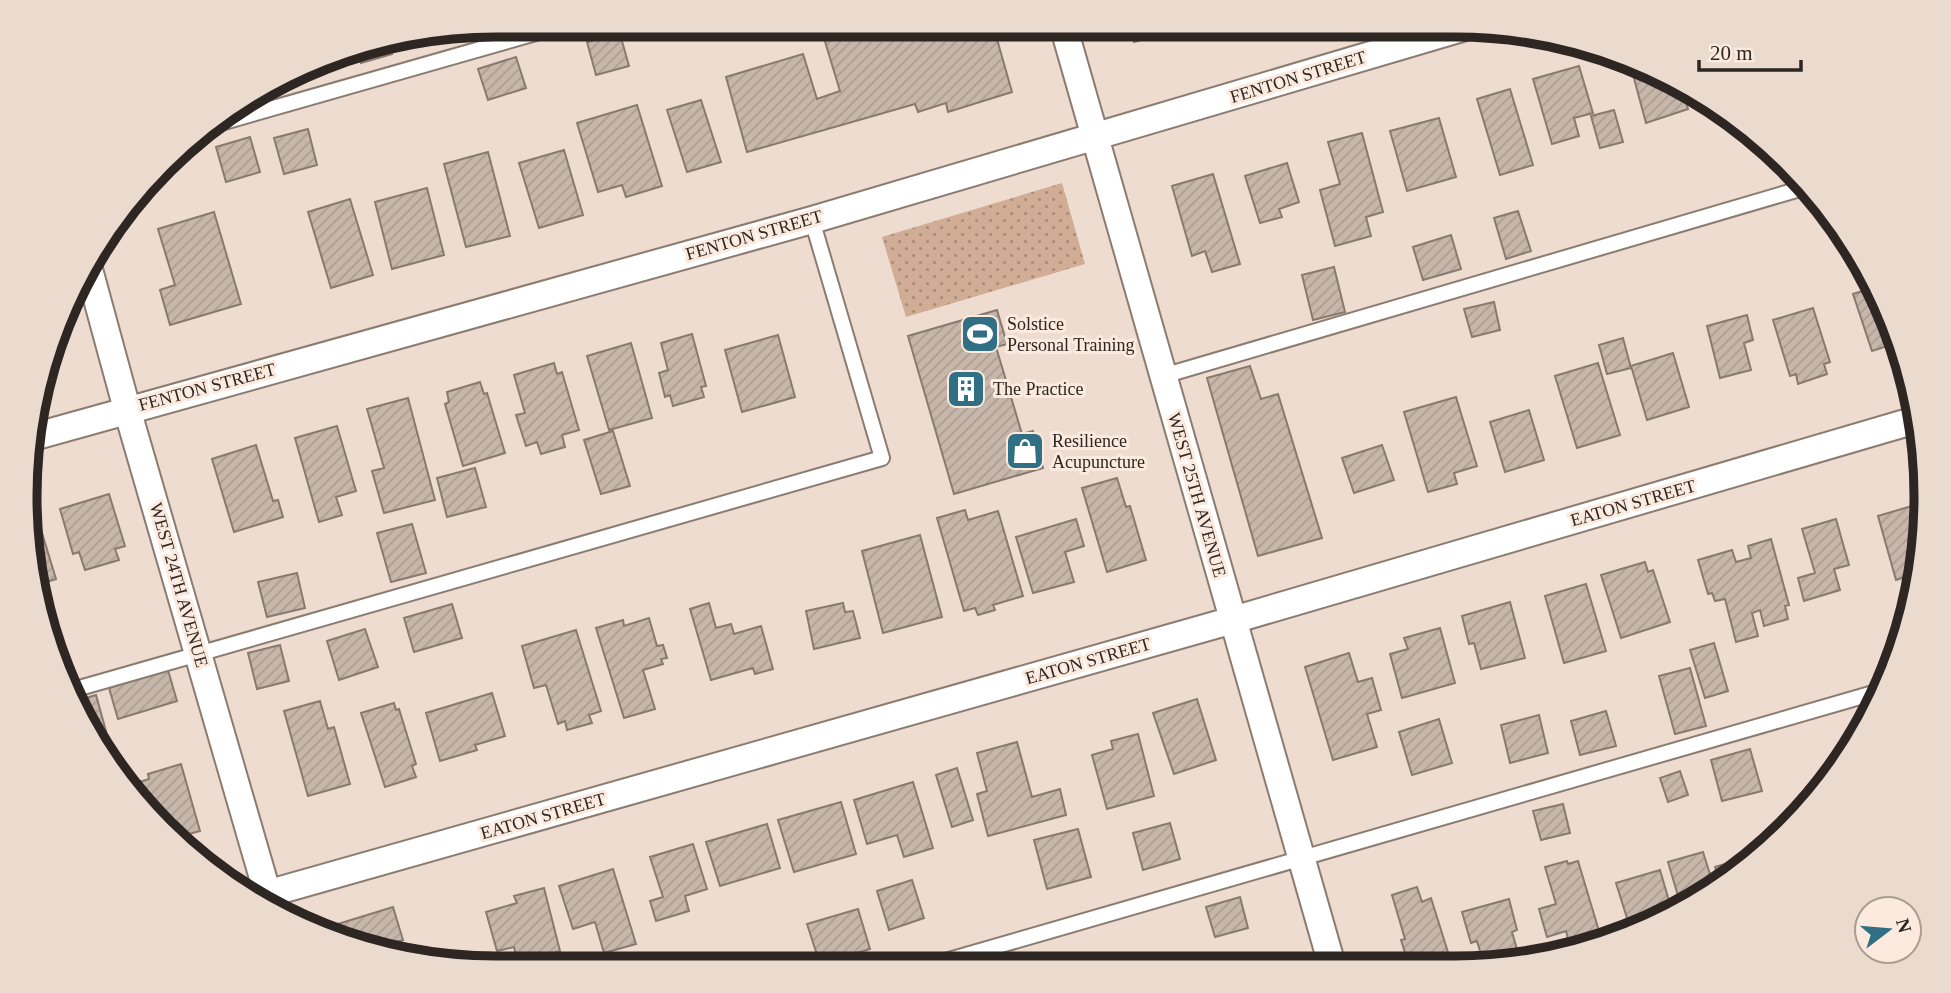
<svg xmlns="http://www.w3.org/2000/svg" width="1951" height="993" font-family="Georgia,serif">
	<defs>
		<pattern id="grass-dots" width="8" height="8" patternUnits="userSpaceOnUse" patternTransform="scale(1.75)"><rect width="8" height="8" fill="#d0ad94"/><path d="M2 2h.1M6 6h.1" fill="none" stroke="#a98d78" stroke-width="1.8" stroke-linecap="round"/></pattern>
		<pattern id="building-hatch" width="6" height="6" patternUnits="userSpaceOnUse" patternTransform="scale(1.75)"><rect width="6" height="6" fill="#c7b7ab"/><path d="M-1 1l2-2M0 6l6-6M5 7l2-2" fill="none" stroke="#ab9d93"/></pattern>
	</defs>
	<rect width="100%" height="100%" fill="#eedcd0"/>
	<path fill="url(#grass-dots)" d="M1062 183 1085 264 906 317 882 237Z"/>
	<path fill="url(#building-hatch)" stroke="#897a6f" stroke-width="2" d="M820 25H993L1012 92 948 112 946 103 918 112 915 104 747 152 726 77 803 54 817 99 840 91Z
		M1129 25H1173L1175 31 1134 42Z
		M620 34 629 66 596 75 587 42Z
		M389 42 392 54 361 63 357 48Z
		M516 57 526 88 488 100 478 69Z
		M1629 60 1663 73 1680 84 1688 109 1646 123Z
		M1579 66 1593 113 1574 118 1579 136 1552 144 1533 79Z
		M1510 89 1533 165 1500 175 1477 99Z
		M701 100 721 162 687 172 667 110Z
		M637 105 662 186 626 197 622 185 598 192 577 123Z
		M1614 110 1623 142 1600 148 1591 116Z
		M1439 118 1456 177 1407 191 1390 131Z
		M308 129 317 165 284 174 274 138Z
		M1362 133 1383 212 1366 217 1371 236 1335 246 1320 190 1340 184 1328 142Z
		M250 137 260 172 226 182 216 147Z
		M564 150 583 215 539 228 519 163Z
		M488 152 510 236 466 247 444 164Z
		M1287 163 1299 202 1279 209 1282 217 1260 223 1245 176Z
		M1213 174 1240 264 1212 272 1205 251 1192 256 1172 186Z
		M427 188 444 255 392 269 375 202Z
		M350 199 373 275 331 288 308 212Z
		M1518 211 1531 251 1506 259 1494 218Z
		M214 212 241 304 170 325 160 290 175 285 158 229Z
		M1451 235 1461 269 1423 280 1413 247Z
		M1334 267 1345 312 1313 320 1302 275Z
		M1875 287 1900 342 1872 351 1853 294Z
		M1494 302 1500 330 1472 337 1464 309Z
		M1813 308 1830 362 1824 364 1827 374 1798 384 1796 374 1790 376 1773 320Z
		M997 310 1007 344 996 347 1022 434 1033 431 1043 468 954 494 908 336Z
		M1747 315 1753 340 1744 343 1751 370 1720 378 1707 326Z
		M692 334 706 386 701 387 704 397 673 406 670 395 665 397 659 373 668 370 661 343Z
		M778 335 795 397 742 412 725 350Z
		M1623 338 1631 368 1607 374 1599 345Z
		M631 343 652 418 609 430 587 356Z
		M1673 353 1689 407 1647 420 1631 366Z
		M554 363 557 374 562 372 579 430 562 435 565 447 541 454 537 442 526 446 516 415 525 413 514 375Z
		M1598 363 1620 435 1577 448 1555 376Z
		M1250 366 1261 399 1278 394 1322 538 1258 556 1207 378Z
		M480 382 484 394 487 393 505 453 463 466 445 404 449 402 447 392Z
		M1456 397 1477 466 1454 473 1457 484 1428 492 1404 412Z
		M408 398 435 500 384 513 372 471 384 468 367 409Z
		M1529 410 1544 460 1505 472 1490 422Z
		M337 426 356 491 336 497 342 515 319 522 295 438Z
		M613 431 630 486 601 494 584 440Z
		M256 445 273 501 278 500 283 517 234 532 212 459Z
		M1382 445 1394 480 1354 493 1342 458Z
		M475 468 486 507 447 517 437 478Z
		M1117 478 1126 507 1130 506 1146 560 1107 572 1082 488Z
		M109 494 125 546 115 549 119 560 85 570 79 552 73 554 60 509Z
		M1915 505 1924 536 1918 573 1896 580 1878 516Z
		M965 510 968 520 998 511 1023 596 993 605 995 610 978 615 975 608 964 611 937 518Z
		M1076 519 1084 546 1065 552 1074 582 1033 593 1016 537Z
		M1836 519 1849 565 1834 569 1840 590 1804 601 1798 578 1815 573 1802 529Z
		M39 523 56 579 37 585 28 558 30 526Z
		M412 524 426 573 391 582 377 533Z
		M920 535 942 617 883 633 862 551Z
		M1771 539 1789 605 1785 606 1788 619 1764 626 1760 610 1752 613 1758 636 1736 642 1725 599 1715 601 1712 593 1708 594 1698 560 1732 550 1736 562 1751 558 1748 546Z
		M1645 562 1648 572 1653 570 1670 622 1621 638 1601 575Z
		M297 573 305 608 267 617 258 582Z
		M1586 584 1606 651 1564 663 1545 596Z
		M1510 602 1525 658 1481 669 1474 643 1469 644 1462 616Z
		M709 603 716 628 731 624 734 634 761 626 773 669 755 674 753 668 711 680 690 609Z
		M843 603 845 612 853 611 860 638 814 649 806 611Z
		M452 604 462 638 414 652 404 618Z
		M649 618 657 646 663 645 667 658 661 659 663 664 643 670 655 709 624 718 596 628 623 620 624 626Z
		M1440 628 1455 683 1402 698 1390 654 1408 649 1404 638Z
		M365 629 378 667 339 680 327 641Z
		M576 630 601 711 589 715 592 723 567 730 565 721 558 724 546 685 534 688 522 646Z
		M1714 643 1728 691 1705 698 1690 650Z
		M280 645 289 681 257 689 248 653Z
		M1349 653 1358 682 1372 678 1381 710 1367 714 1377 747 1333 760 1305 667Z
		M1690 668 1706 726 1675 734 1659 676Z
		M168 670 177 701 118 719 109 688Z
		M492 693 505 736 475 745 477 750 440 761 426 713Z
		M96 695 106 731 94 734 72 702Z
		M1197 699 1216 760 1174 774 1153 713Z
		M320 701 328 729 334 727 350 784 308 796 284 711Z
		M394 703 396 710 399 709 416 764 412 766 416 777 385 787 361 713Z
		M1606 711 1616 746 1580 755 1571 721Z
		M1539 715 1548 753 1510 763 1501 725Z
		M1439 719 1452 763 1412 775 1399 732Z
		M1138 734 1154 796 1107 809 1092 755 1113 749 1111 741Z
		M1017 742 1032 797 1060 789 1066 815 988 836 977 794 987 791 977 753Z
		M1750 749 1762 791 1722 801 1711 760Z
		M181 764 200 831 174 838 162 830 130 785 149 779 148 774Z
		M957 768 973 820 952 827 936 775Z
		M1680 771 1688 795 1668 802 1660 778Z
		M913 782 933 848 904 857 897 835 867 844 854 800Z
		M841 802 856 854 794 872 778 820Z
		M1563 804 1570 833 1541 840 1533 811Z
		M1170 823 1180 859 1143 870 1133 833Z
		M767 824 780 868 720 886 706 842Z
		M1078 829 1091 877 1047 889 1034 840Z
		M693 844 707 889 685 896 689 911 656 921 650 901 663 897 650 857Z
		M1703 852 1714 887 1681 906 1668 862Z
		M1758 854 1742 871 1720 884 1715 867Z
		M1567 861 1568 864 1578 861 1602 941 1571 950 1566 931 1547 937 1539 909 1556 904 1545 867Z
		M613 869 636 944 604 953 595 922 573 929 559 886Z
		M1660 870 1672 911 1632 934 1616 883Z
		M912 880 924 918 889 930 877 891Z
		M1417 887 1422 902 1431 898 1452 965H1409L1401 940 1405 939 1392 895Z
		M544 888 560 951 518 963 514 947 497 951 486 912 517 903 514 896Z
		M1240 897 1248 928 1215 937 1206 907Z
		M1509 899 1517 930 1512 932 1521 963 1484 965 1477 941 1471 943 1462 912Z
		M393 907 403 940 379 947 381 954 327 934 325 928Z
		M858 909 870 949 820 964 807 924Z
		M703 955 706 967H667V966Z
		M1046 956 1048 966H1014Z"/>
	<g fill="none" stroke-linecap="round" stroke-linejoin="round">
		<defs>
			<path id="lane" d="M203 128 564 25
				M1163 376 1810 186
				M69 691 882 458 812 220
				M928 966 1884 690"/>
			<path id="street" d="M1063 25 1332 965
				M87 262 127 409 272 909
				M33 437 812 220 1472 25
				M256 897 1233 620 1919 419"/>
		</defs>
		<use href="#lane" stroke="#8b7b70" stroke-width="18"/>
		<use href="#street" stroke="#8b7b70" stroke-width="30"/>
		<use href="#lane" stroke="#fff" stroke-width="14"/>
		<use href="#street" stroke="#fff" stroke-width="26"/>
	</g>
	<defs>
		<symbol id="stadium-square" viewBox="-11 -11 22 22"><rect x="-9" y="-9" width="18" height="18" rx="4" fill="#306f84" stroke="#fbeadd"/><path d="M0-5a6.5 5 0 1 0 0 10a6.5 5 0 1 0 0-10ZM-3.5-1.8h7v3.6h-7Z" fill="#fff"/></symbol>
		<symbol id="building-square" viewBox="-11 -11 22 22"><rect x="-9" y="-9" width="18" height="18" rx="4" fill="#306f84" stroke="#fbeadd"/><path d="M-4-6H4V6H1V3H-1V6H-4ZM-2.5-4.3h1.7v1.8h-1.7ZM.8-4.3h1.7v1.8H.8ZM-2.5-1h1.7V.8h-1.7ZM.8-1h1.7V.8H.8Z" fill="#fff"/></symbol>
		<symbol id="shop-square" viewBox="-11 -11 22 22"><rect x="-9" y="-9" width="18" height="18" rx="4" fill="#306f84" stroke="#fbeadd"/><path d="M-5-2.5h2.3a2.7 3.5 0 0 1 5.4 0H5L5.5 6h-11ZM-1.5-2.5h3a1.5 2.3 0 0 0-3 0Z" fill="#fff"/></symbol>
	</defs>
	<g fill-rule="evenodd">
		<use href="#stadium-square" x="958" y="312" width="44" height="44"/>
		<use href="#building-square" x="944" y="367" width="44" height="44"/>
		<use href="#shop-square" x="1003" y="429" width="44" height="44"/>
	</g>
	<g text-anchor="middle" stroke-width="6" stroke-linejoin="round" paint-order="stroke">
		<g font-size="18" fill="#2d2622" stroke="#fbeadd">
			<text transform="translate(1298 77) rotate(-17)" y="6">FENTON STREET</text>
			<text transform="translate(754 235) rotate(-16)" y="6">FENTON STREET</text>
			<text transform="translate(207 387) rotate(-15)" y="6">FENTON STREET</text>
			<text transform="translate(1197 495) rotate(74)" y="6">WEST 25TH AVENUE</text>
			<text transform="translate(1633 503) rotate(-16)" y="6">EATON STREET</text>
			<text transform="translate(179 585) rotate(74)" y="6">WEST 24TH AVENUE</text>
			<text transform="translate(1088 661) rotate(-16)" y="6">EATON STREET</text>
			<text transform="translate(543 816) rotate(-16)" y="6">EATON STREET</text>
		</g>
		<g font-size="18" fill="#2d2622" stroke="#fbeadd" text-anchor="start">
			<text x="1007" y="330">Solstice<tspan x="1007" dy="21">Personal Training</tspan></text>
			<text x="993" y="395">The Practice</text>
			<text x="1052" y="447">Resilience<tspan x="1052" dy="21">Acupuncture</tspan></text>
		</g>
	</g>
	<path d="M0 0H1951V993H0ZM496 37H1455A459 459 0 0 1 1914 496V497A459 459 0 0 1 1455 956H496A459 459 0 0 1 37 497V496A459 459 0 0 1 496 37Z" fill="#ebdace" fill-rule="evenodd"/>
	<path fill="none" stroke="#2d2622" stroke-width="9" d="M496 37H1455A459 459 0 0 1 1914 496V497A459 459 0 0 1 1455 956H496A459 459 0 0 1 37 497V496A459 459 0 0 1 496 37Z"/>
	<g transform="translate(1888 930) rotate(74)"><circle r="33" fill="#fbeadd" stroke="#a99c92" stroke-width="2"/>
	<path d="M0-5L12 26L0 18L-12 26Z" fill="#306f84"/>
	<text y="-10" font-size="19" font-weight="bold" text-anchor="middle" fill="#2d2622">N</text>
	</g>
	<path d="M1699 60v10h102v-10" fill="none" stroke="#2d2622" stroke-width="3.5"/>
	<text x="1710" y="60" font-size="21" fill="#2d2622" stroke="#fbeadd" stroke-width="5" paint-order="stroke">20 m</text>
</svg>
